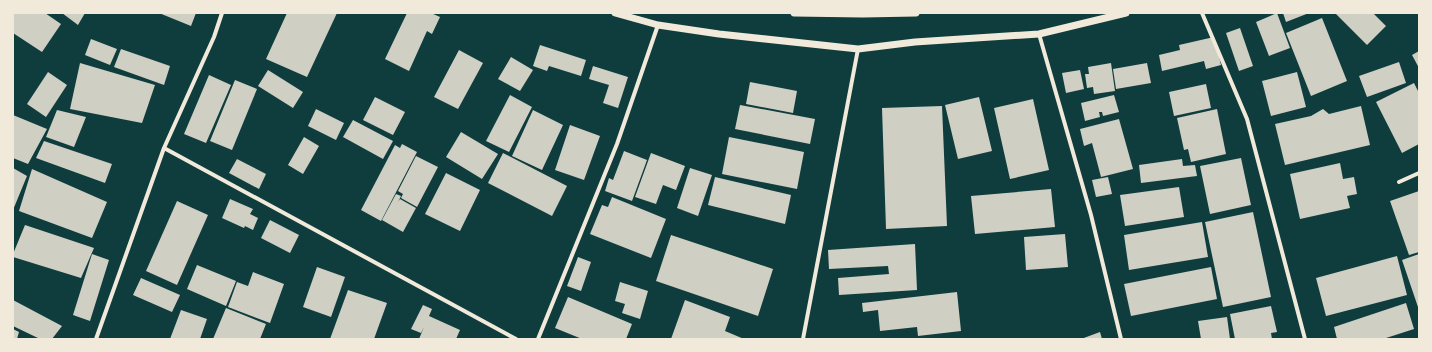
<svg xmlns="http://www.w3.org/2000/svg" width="1432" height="352" font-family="Poppins,sans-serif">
	<rect width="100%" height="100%" fill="#0f3d3e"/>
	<path fill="#cfcfc3" d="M13 13H45L61 24 42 52 13 33Z
		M62 13H85L78 25Z
		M159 13H196L191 26Z
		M287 13H337L307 77 266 59Z
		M407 13H431L440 17 432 34 427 31 409 71 385 59Z
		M1277 13 1290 48 1269 56 1256 22Z
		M1283 13H1309L1286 22Z
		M1335 13H1373L1386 26 1367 45Z
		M1322 18 1347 81 1311 96 1286 33Z
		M1240 28 1253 66 1239 71 1226 33Z
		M1214 37 1221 65 1206 69 1204 61 1162 71 1159 55 1180 50 1179 45Z
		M91 39 117 49 110 65 85 55Z
		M540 45 586 60 581 76 549 66 547 71 533 66Z
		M121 49 170 66 164 85 114 67Z
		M459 50 483 63 458 109 434 97Z
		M1419 51V68L1412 55Z
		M511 57 533 70 520 91 498 79Z
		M1399 62 1406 83 1367 97 1359 76Z
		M80 63 155 85 142 123 70 109Z
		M1111 63 1115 91 1094 94 1093 87 1087 88 1085 74H1089L1088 67Z
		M1147 63 1151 83 1116 89 1113 69Z
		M593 66 628 77 618 108 603 103 609 85 589 79Z
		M268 70 303 92 293 108 258 86Z
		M1080 70 1084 89 1066 93 1062 73Z
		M48 72 67 85 46 117 27 104Z
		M1297 72 1306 107 1271 116 1262 81Z
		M209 75 231 85 206 143 184 134Z
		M235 80 257 89 232 150 210 141Z
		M750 82 797 91 793 113 746 104Z
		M1414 83 1419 93V144L1402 153 1376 102Z
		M1206 84 1211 108 1174 116 1169 92Z
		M510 95 532 107 509 152 486 141Z
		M1114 95 1119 112 1103 116 1102 112H1099L1100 117 1085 121 1081 103Z
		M375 97 405 112 393 135 363 120Z
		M979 97 992 151 958 159 945 105Z
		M1033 99 1049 170 1010 179 994 108Z
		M740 105 815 119 810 144 735 129Z
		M942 106 947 226 886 229 882 108Z
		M1361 106 1370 145 1285 165 1275 124 1311 116 1323 109 1329 114Z
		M316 109 344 123 336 140 308 126Z
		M1217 109 1226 154 1191 162 1188 149 1184 150 1177 118Z
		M57 110 86 117 74 147 46 137Z
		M533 110 563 125 542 170 512 156Z
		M13 115 47 129 28 164 13 158Z
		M1119 119 1133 169 1101 177 1092 143 1084 146 1080 129Z
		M353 120 393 141 383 159 343 137Z
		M570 125 600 136 584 180 555 170Z
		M461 132 498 154 482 179 446 157Z
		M304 137 319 146 303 174 288 165Z
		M729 137 804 152 797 189 722 174Z
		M44 141 112 164 105 183 36 158Z
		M402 144 417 152 381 221 361 210 395 145 400 148Z
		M624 151 647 160 632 201 605 191 609 178 613 180Z
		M503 153 567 186 552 216 488 183Z
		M651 153 685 166 676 190 663 185 656 204 635 197Z
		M416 156 438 167 417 207 401 198 403 194 398 191Z
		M1241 158 1251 205 1210 214 1200 166Z
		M237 159 266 174 259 189 229 173Z
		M1182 159 1183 166 1195 165 1197 176 1141 183 1139 165Z
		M1340 163 1343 179 1354 177 1357 194 1347 196 1350 208 1300 219 1290 174Z
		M13 168 27 176 13 210Z
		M690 168 712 175 698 216 677 208Z
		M32 169 107 202 92 238 19 211Z
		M446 173 480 190 460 231 425 214Z
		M715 177 791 195 785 224 708 205Z
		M1108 177 1112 194 1096 197 1092 180Z
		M1179 187 1184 217 1125 226 1120 195Z
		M1051 189 1055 227 975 234 971 196Z
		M1419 191V252L1409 255 1390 201Z
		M396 194 401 196 398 202 400 199 416 208 403 232 382 220Z
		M612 197 666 219 651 258 590 234 602 205 608 207Z
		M230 199 253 209 250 214 258 218 253 230 245 226 244 228 222 218Z
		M177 201 208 215 177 285 146 271Z
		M1253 212 1271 297 1223 307 1205 222Z
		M270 220 299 235 290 253 261 238Z
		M1202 222 1208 257 1129 270 1124 235Z
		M25 225 94 248 81 278 13 257V254Z
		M1065 234 1068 267 1026 270 1024 237Z
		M671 235 773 269 758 316 656 281Z
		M915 244 917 290 839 295 838 278 889 274 888 266 829 269 828 250Z
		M92 254 109 260 90 321 73 315Z
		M1419 254V310L1402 260Z
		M1397 256 1407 295 1326 316 1316 278Z
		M578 257 591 262 581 291 567 286Z
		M197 265 236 281 226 306 187 289Z
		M317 267 345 277 331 317 303 307Z
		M1211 267 1217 299 1131 316 1124 284Z
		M253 272 284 284 270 323 228 307 237 282 248 286Z
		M141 278 180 295 172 312 133 295Z
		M620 282 648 291 640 319 622 313 625 304 615 301Z
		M348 290 387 303 374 339H330Z
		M957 292 961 331 918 336 917 327 880 331 878 310 863 312 862 303Z
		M568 297 632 324 626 339H582L555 328Z
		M13 300 62 326 52 339H40L13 326Z
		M685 300 730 317 725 331 744 339H671Z
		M1406 303 1414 329 1383 339H1337L1334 327Z
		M423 305 432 309 429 316 460 330 456 339H419L424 327 421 333 411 329Z
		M1271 306 1277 332 1271 333 1272 339H1235L1230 314Z
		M226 308 266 324 260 339H213Z
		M181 310 207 319 200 339H170Z
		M1227 317 1230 339H1201L1198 321Z
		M13 329 19 332 17 339H13Z
		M1100 332 1102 339H1081Z"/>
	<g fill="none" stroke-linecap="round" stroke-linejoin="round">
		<path stroke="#f1e9da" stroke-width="4" d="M1202 13 1247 119 1305 339
			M1039 34 1091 215 1121 339
			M164 148 516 339
			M1399 182 1419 173
			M96 339 164 148 214 37 222 13
			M538 339 617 144 658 25
			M803 339 858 49"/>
		<path stroke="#f1e9da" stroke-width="7" d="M615 13 658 25 719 34 858 49 915 42 1039 34 1126 13
			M794 13 863 14 916 13"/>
	</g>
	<rect width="1432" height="352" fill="none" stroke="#f1e9da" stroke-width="28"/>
</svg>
